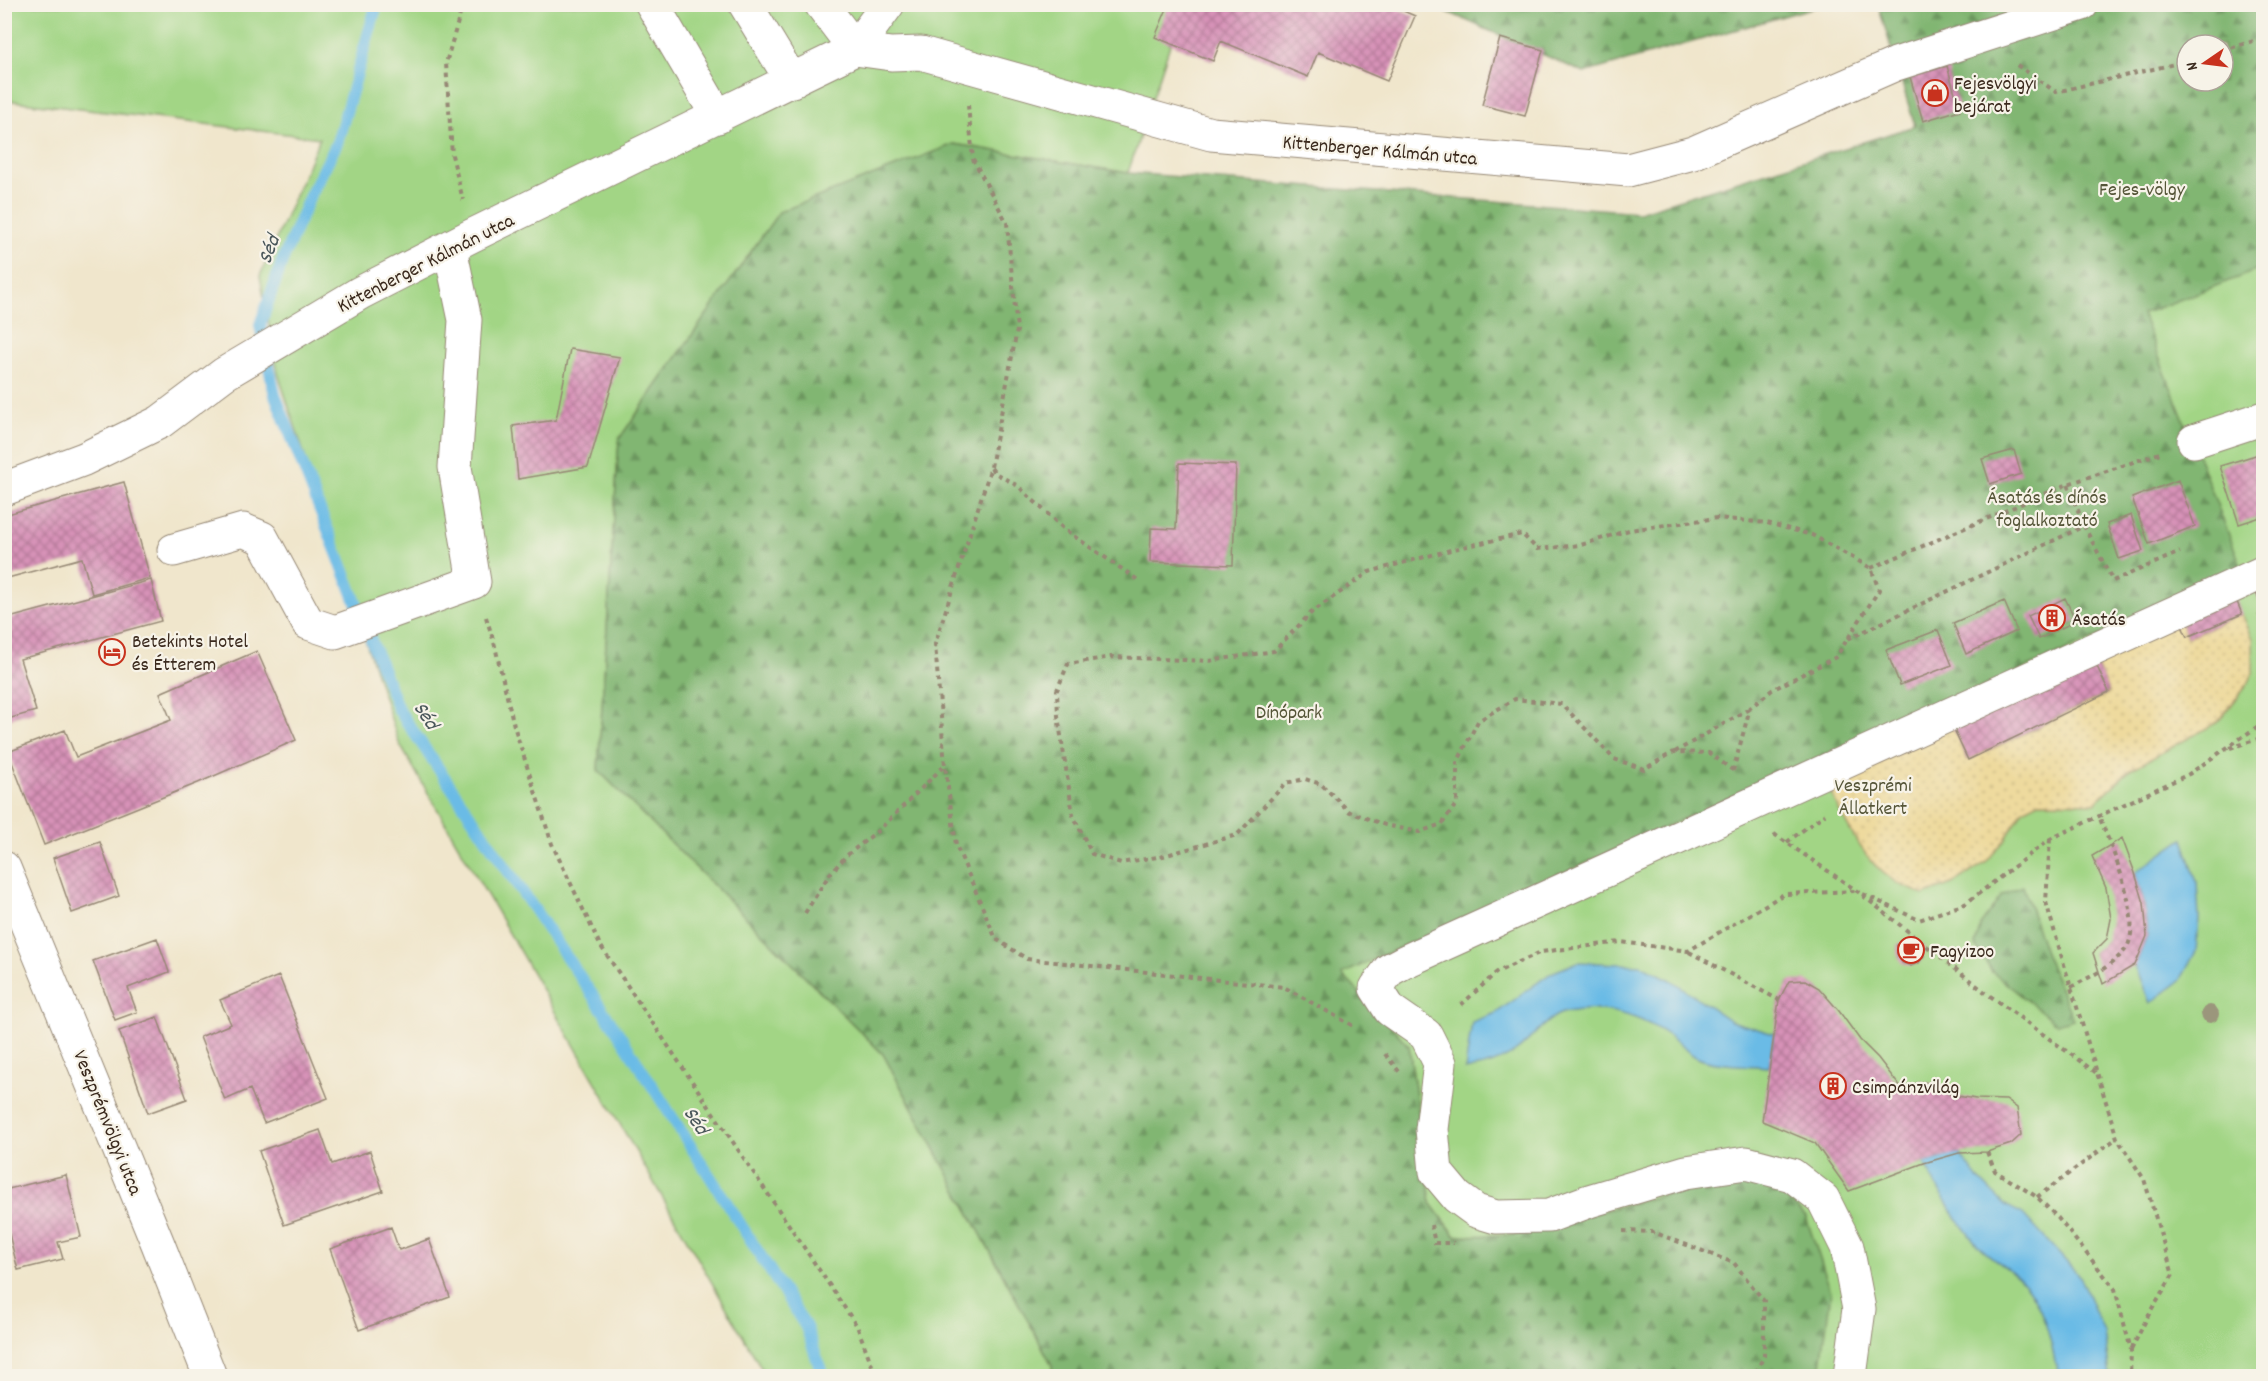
<svg xmlns="http://www.w3.org/2000/svg" width="2268" height="1381" font-family="Dekko,sans-serif">
	<defs>
		<pattern id="forest-firs" width="22" height="20" patternUnits="userSpaceOnUse" patternTransform="scale(1.5)"><rect width="22" height="20" fill="#81b672"/><path d="M5 1l3.5 6h-7zM16 11l3.5 6h-7z" fill="#6b945d"/></pattern>
		<pattern id="sand-dots" width="8" height="8" patternUnits="userSpaceOnUse" patternTransform="scale(1.5)"><rect width="8" height="8" fill="#eeda9e"/><path d="M2 2h.1M6 6h.1" fill="none" stroke="#cdbb88" stroke-width="1.8" stroke-linecap="round"/></pattern>
		<pattern id="building-cross-hatch" width="8" height="8" patternUnits="userSpaceOnUse" patternTransform="scale(1.5)"><rect width="8" height="8" fill="#d792b8"/><path d="M0 0l8 8M0 8l8-8" fill="none" stroke="#b07795"/></pattern>
	</defs>
	<rect width="100%" height="100%" fill="#f7f3e8"/>
	<filter id="ink" filterUnits="userSpaceOnUse"><feTurbulence type="fractalNoise" baseFrequency=".0167" numOctaves="2"/><feDisplacementMap in="SourceGraphic" scale="12" xChannelSelector="R" yChannelSelector="G"/><feConvolveMatrix kernelMatrix="1 2 1 2 8 2 1 2 1" color-interpolation-filters="sRGB"/></filter>
	<filter id="wash" filterUnits="userSpaceOnUse"><feTurbulence type="fractalNoise" baseFrequency=".008" numOctaves="4" result="noise"/><feDisplacementMap in="SourceGraphic" scale="24" xChannelSelector="R" yChannelSelector="G"/><feGaussianBlur stdDeviation="1.35" result="paint"/><feColorMatrix in="noise" values="0 0 0 0 0 0 0 0 0 0 0 0 0 0 0 0 0 1.4 0 .05"/><feComposite in="paint" operator="in"/></filter>
	<g filter="url(#wash)">
		<rect width="100%" height="100%" fill="#f0e6cc"/>
		<path fill="#a2d585" stroke="#6e8052" stroke-width="1.5" fill-rule="evenodd" d="M5 5H1183L1128 173 954 144 779 212 619 439 598 770 883 1054 1052 1365 1053 1376H766L399 743 278 374 260 276 320 138 5 100Z
			M1878 5H2263V1376H1816L1821 1365 1758 1170 1512 1235 1456 1236 1431 1203 1409 1046 1341 974 2058 336ZM2187 45H2223V81H2187Z"/>
		<path fill="url(#forest-firs)" stroke="#5e7048" stroke-width="1.5" fill-rule="evenodd" d="M1432 5H1822L1584 73Z
			M1878 5H2263V268L2142 314 2244 573 1760 784 1342 974 1409 1046 1431 1203 1455 1236 1512 1235 1758 1170 1806 1217 1831 1292 1821 1365 1816 1376H1053L1052 1365 883 1054 598 770 619 439 779 212 954 144 1128 173 1639 212 1915 126ZM2187 45H2223V81H2187Z
			M2023 886 2046 955 2073 1019 2057 1024 1992 972 1975 945 1981 924 2002 895Z"/>
		<path fill="url(#sand-dots)" stroke="#94825e" stroke-width="1.5" d="M2242 614 2253 639V673L2248 684 2218 722 2130 770 2095 803 2039 802 2023 810 2005 840 1985 863 1954 883 1924 895C1914 890 1903 887 1894 881 1862 860 1844 820 1828 787L1952 726 1968 760 2109 693 2093 658 2177 615 2187 637Z"/>
		<path fill="#6bbbe6" stroke="#537282" stroke-width="1.5" d="M2183 839 2197 882 2199 919 2196 951 2180 981 2150 1003 2135 965 2147 936 2144 903 2135 873Z
			M1578 962 1641 965 1671 980 1731 1021 1774 1034 1769 1067C1751 1065 1711 1066 1696 1057 1687 1052 1679 1044 1671 1037 1639 1015 1605 1004 1566 1012 1546 1016 1532 1040 1516 1051 1500 1063 1484 1066 1465 1070L1472 1022 1496 1013 1551 973Z
			M1959 1153 1978 1178 2005 1205 2023 1214 2081 1278 2104 1332 2110 1376H2058C2052 1344 2044 1304 2020 1279 2007 1266 1989 1258 1977 1244 1955 1219 1940 1192 1924 1163Z"/>
		<g fill="none" stroke-linecap="round" stroke-linejoin="round">
			<path stroke="#6bbbe6" stroke-width="12" d="M377 4 337 143 309 198 282 262 260 325 275 395 398 709 621 1037 806 1327 823 1376"/>
		</g>
		<g id="blocks">
			<path fill="url(#building-cross-hatch)" d="M1169 4H1387L1415 16 1387 81 1318 52 1308 77 1221 41 1213 61 1155 37Z
				M1500 38 1543 50 1525 116 1482 105Z
				M1947 66 1960 110 1923 121 1910 77Z
				M570 349 620 357 588 467 518 479 513 426 556 420Z
				M2014 450 2021 474 1990 484 1982 459Z
				M2259 454 2264 467V516L2239 524 2220 466Z
				M1179 463 1236 465 1233 565 1150 562 1151 528 1176 529Z
				M2178 480 2195 526 2149 544 2132 498Z
				M124 482 150 578 92 594 82 558 4 579V515Z
				M2131 515 2143 551 2119 559 2107 524Z
				M151 580 161 621 20 659 36 711 4 720V614H7L13 636 9 618Z
				M2264 586V611H2263L2255 589Z
				M2233 592 2242 614 2187 637 2177 615Z
				M2065 598 2076 621 2039 639 2028 616Z
				M2004 601 2017 631 1966 654 1953 623Z
				M1938 630 1952 665 1900 685 1886 650Z
				M257 651 296 740 198 783 44 845 8 752 65 730 76 757 171 720 160 693Z
				M2093 658 2109 692 1968 760 1952 726Z
				M2122 838 2135 873 2144 903 2147 936 2135 965 2103 984 2093 953 2107 939 2111 919 2106 888 2092 856Z
				M100 842 119 896 72 913 53 858Z
				M157 938 169 972 128 988 137 1012 115 1020 93 961Z
				M1908 938 1917 939 1924 947V956L1919 963 1911 966 1902 963 1897 954V945Z
				M279 976 328 1098 264 1123 250 1089 225 1100 200 1037 231 1024 220 1000Z
				M1805 980 1819 988 1839 1011 1860 1040 1878 1058 1901 1088 1920 1082 1936 1084 1951 1095 1976 1099 2006 1100 2017 1108 2021 1135 2011 1144 1987 1152 1959 1153 1924 1163 1849 1191 1815 1143 1762 1121 1779 1000 1789 981Z
				M157 1017 187 1099 148 1113 119 1031Z
				M320 1130 332 1164 370 1151 383 1191 284 1225 259 1151Z
				M66 1175 81 1237 58 1242 63 1259 18 1270 4 1214V1190Z
				M391 1227 399 1250 429 1239 450 1297 359 1330 330 1249Z"/>
		</g>
	</g>
	<g filter="url(#ink)">
		<use href="#blocks" fill-opacity="0" stroke="#968875" stroke-width="1.5"/>
		<g fill="none" stroke-linecap="round" stroke-linejoin="round">
			<defs>
				<path id="minor" d="M652 4 718 117
					M745 4 792 81
					M821 4 855 49
					M855 49 888 4
					M2194 441 2264 418
					M4 489 84 459 160 422 224 374 360 293 471 236 855 49 891 54 921 53 1211 134 1628 170 1693 153 1896 64 2082 4
					M174 550 243 530 262 538 308 623 335 632 474 582 455 467 465 320 450 248
					M4 868 158 1244 210 1376
					M1850 1376 1859 1309 1847 1247 1823 1199 1792 1175 1746 1163 1686 1172 1589 1201 1549 1216 1496 1217 1476 1211 1457 1197 1436 1172 1432 1129 1440 1063 1426 1035 1390 1010 1376 988 1389 970 1404 962 2264 572"/>
			</defs>
			<use href="#minor" stroke="#968875" stroke-width="35"/>
			<path stroke="#968875" stroke-width="4" stroke-dasharray="4.5 4.5" stroke-linecap="butt" d="M463 4 446 63 452 155 463 200
				M2223 50 2264 38
				M2017 65 2056 92 2187 61
				M968 105 973 159 1007 223 1017 330 991 467 935 644 945 766 956 845 996 939 1027 959 1284 987 1355 1027
				M991 468 995 473 1018 486 1065 530 1138 580
				M2068 484 2084 526
				M1871 568 2068 484 2160 453
				M2259 614 2264 625
				M486 617 494 642 514 726 552 844 600 945 857 1326 876 1376
				M1848 639 2084 526 2113 581 2180 552
				M2230 748 2264 737
				M1675 752 1749 709
				M1733 771 1750 708 1772 690 1836 657 1879 590 1871 568 1812 535 1767 523 1717 518 1629 530 1581 545 1537 549 1522 534 1454 549 1369 572 1312 612 1274 651 1209 661 1111 657 1068 664 1057 690 1058 716 1073 815 1092 854 1121 863 1163 856 1237 835 1286 783 1305 779 1321 784 1350 812 1385 825 1419 832 1442 824 1457 803V763L1478 721 1515 699 1562 704 1614 759 1644 769 1674 752 1709 753 1734 771
				M1774 834 1857 891 1986 993 2098 1074
				M2050 839 2046 902 2065 968 2117 1138 2144 1179 2173 1275 2151 1310 2131 1350
				M1787 842 1825 814
				M1863 894 1919 920 1965 904 2050 839 2189 774 2264 722
				M805 913 829 875 846 856 880 829 944 766
				M1689 952 1779 1000
				M2071 987C2090 977 2111 967 2125 950 2146 923 2110 845 2099 816
				M1461 1005 1497 972 1541 952 1621 942 1688 951 1784 894 1856 891
				M1385 1054 1401 1074
				M1987 1152 1995 1171 2037 1197 2058 1218 2115 1289 2131 1350 2130 1376
				M2037 1197 2117 1138
				M1431 1225 1435 1243H1454
				M1623 1231 1653 1232 1734 1263 1764 1301V1356L1754 1376"/>
			<use href="#minor" stroke="#fff" stroke-width="33"/>
		</g>
		<circle fill="#9b967b" cx="2210" cy="1014" r="9"/>
	</g>
	<defs>
		<symbol id="shop-ring" viewBox="-11 -11 22 22"><circle r="9.5" fill="#f7f3e8" stroke="#c8321e" stroke-width="1.5"/><path d="M-5-2.5h2.3a2.7 3.5 0 0 1 5.4 0H5L5.5 6h-11ZM-1.5-2.5h3a1.5 2.3 0 0 0-3 0Z" fill="#c8321e"/></symbol>
		<symbol id="building-ring" viewBox="-11 -11 22 22"><circle r="9.5" fill="#f7f3e8" stroke="#c8321e" stroke-width="1.5"/><path d="M-4-6H4V6H1V3H-1V6H-4ZM-2.5-4.3h1.7v1.8h-1.7ZM.8-4.3h1.7v1.8H.8ZM-2.5-1h1.7V.8h-1.7ZM.8-1h1.7V.8H.8Z" fill="#c8321e"/></symbol>
		<symbol id="hotel-ring" viewBox="-11 -11 22 22"><circle r="9.5" fill="#f7f3e8" stroke="#c8321e" stroke-width="1.5"/><path d="M-6-4.5h1.5V1H6V5H4.5V3h-9V5H-6ZM-4 0a1.8 1.8 0 1 1 3.6 0ZM.5 0V-2.5h3Q6-2.5 6 0Z" fill="#c8321e"/></symbol>
		<symbol id="cafe-ring" viewBox="-11 -11 22 22"><circle r="9.5" fill="#f7f3e8" stroke="#c8321e" stroke-width="1.5"/><path d="M-5.5-4.5H6V0H3Q3 3.5 0 3.5H-2.5Q-5.5 3.5-5.5 0ZM3-3.2v2h1.7v-2ZM-6 4.5H4V6H-6Z" fill="#c8321e"/></symbol>
	</defs>
	<g fill-rule="evenodd">
		<use href="#shop-ring" x="1920" y="78" width="30" height="30"/>
		<use href="#building-ring" x="2037" y="603" width="30" height="30"/>
		<use href="#hotel-ring" x="97" y="637" width="30" height="30"/>
		<use href="#cafe-ring" x="1896" y="935" width="30" height="30"/>
		<use href="#building-ring" x="1818" y="1071" width="30" height="30"/>
	</g>
	<g text-anchor="middle" stroke-width="4.5" stroke-linejoin="round" paint-order="stroke">
		<g font-size="20" fill="#3b2a1e" stroke="#f7f3e8" text-anchor="start">
			<text x="1954" y="89">Fejesvölgyi<tspan x="1954" dy="23">bejárat</tspan></text>
			<text x="2072" y="625">Ásatás</text>
			<text x="132" y="647">Betekints Hotel<tspan x="132" dy="23">és Étterem</tspan></text>
			<text x="1930" y="957">Fagyizoo</text>
			<text x="1852" y="1093">Csimpánzvilág</text>
		</g>
		<g font-size="20" fill="#3b2a1e" stroke="#f7f3e8">
			<text transform="translate(1380 149) rotate(5)" y="7">Kittenberger Kálmán utca</text>
			<text transform="translate(425 262) rotate(-27)" y="7">Kittenberger Kálmán utca</text>
			<text transform="translate(109 1122) rotate(68)" y="7">Veszprémvölgyi utca</text>
		</g>
		<g font-size="20" fill="#555538" stroke="#f7f3e8">
			<text x="2142" y="195">Fejes-völgy</text>
			<text x="2047" y="503">Ásatás és dínós<tspan x="2047" dy="23">foglalkoztató</tspan></text>
			<text x="1289" y="718">Dínópark</text>
			<text x="1873" y="791">Veszprémi<tspan x="1873" dy="23">Állatkert</tspan></text>
		</g>
		<g font-size="21" font-style="italic" fill="#49565a" stroke="#f7f3e8">
			<text transform="translate(268 249) rotate(-69)" y="7">Séd</text>
			<text transform="translate(427 715) rotate(57)" y="7">Séd</text>
			<text transform="translate(697 1120) rotate(57)" y="7">Séd</text>
		</g>
	</g>
	<rect width="2268" height="1381" fill="none" stroke="#f7f3e8" stroke-width="24"/>
	<g transform="translate(2205 63) rotate(256)"><circle r="28" fill="#f7f3e8" stroke="#aca397" stroke-width="1.5"/>
	<path d="M0-4.5L10 22L0 15L-10 22Z" fill="#c8321e"/>
	<text y="-9" font-size="16" font-weight="bold" text-anchor="middle" fill="#3b2a1e">N</text>
	</g>
</svg>
